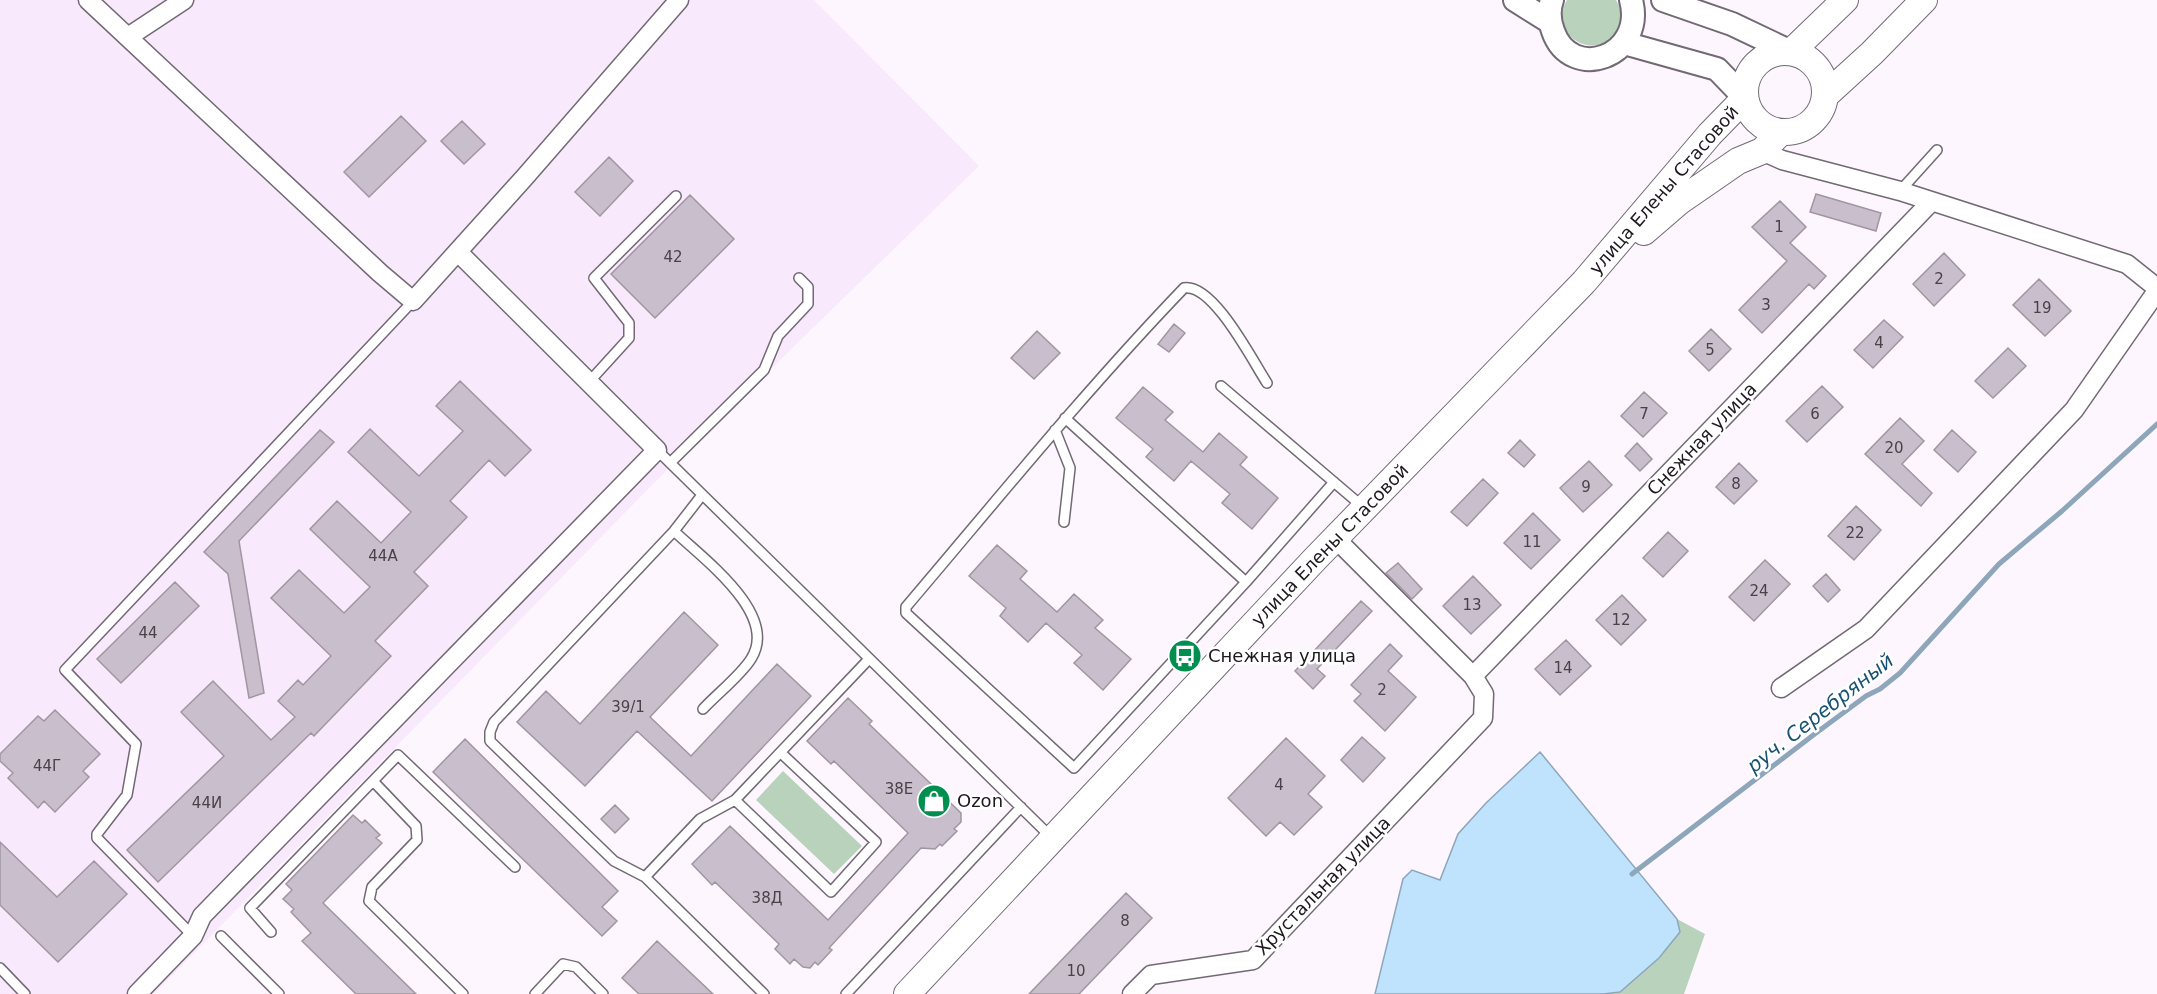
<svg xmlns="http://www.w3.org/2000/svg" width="2157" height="994" font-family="'DejaVu Sans',sans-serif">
	<rect width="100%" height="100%" fill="#fdf6fe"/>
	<path fill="#f9e9fc" d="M0 0H814L979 166 653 484 154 994H0Z"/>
	<path fill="#b8d2bb" d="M1567 0H1616C1621 8 1623 18 1619 27 1602 66 1545 37 1567 0Z
		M783 771 862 846 834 874 756 800Z
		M1677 919 1705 934 1684 994H1603L1680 932Z"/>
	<path fill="#bfe3fd" stroke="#8ea6ba" stroke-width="1.5" d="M1540 752 1677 919 1680 932 1659 958 1620 992 1603 994H1375L1403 879 1412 870 1440 880 1458 834 1486 803Z"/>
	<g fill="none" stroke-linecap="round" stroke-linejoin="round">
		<path stroke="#8ea6ba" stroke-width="5" d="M1632 874 1816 733 1866 696 1880 689 1900 673 1999 564 2062 511 2157 424"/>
	</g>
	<path fill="#c9becb" stroke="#a096a1" stroke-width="1.5" d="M401 116 426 141 369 197 344 172Z
		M462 121 485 144 464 164 441 141Z
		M609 157 633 181 600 216 575 192Z
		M1816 194 1881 213 1876 231 1810 212Z
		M690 195 734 239 655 318 611 274Z
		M1780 201 1806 227 1790 243 1826 276 1814 289 1809 284 1762 333 1739 310 1787 261 1752 227Z
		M1944 253 1965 275 1934 306 1913 284Z
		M2039 279 2071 311 2045 336 2013 305Z
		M1884 320 1903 337 1873 368 1854 350Z
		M1174 324 1185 333 1169 352 1158 344Z
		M1711 329 1731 349 1709 371 1689 351Z
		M1037 331 1060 353 1034 379 1011 358Z
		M2008 348 2026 366 1993 398 1975 381Z
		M460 381 531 450 505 476 489 460 450 501 467 517 414 572 428 586 375 641 391 656 314 736 311 733 158 882 127 850 224 756 181 712 213 681 271 740 295 717 278 701 298 680 303 685 331 656 271 598 299 570 344 613 370 587 310 529 337 501 381 543 411 512 348 452 370 429 419 476 463 431 436 406Z
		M1822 386 1843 407 1807 442 1786 421Z
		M1143 387 1173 412 1165 420 1203 452 1219 433 1247 457 1240 465 1278 498 1252 529 1222 503 1230 494 1191 461 1174 481 1146 457 1153 449 1116 418Z
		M1644 392 1667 413 1643 437 1621 416Z
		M1900 418 1924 441 1902 464 1932 493 1921 506 1865 454Z
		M320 430 334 442 239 541 264 693 249 698 228 574 204 552Z
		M1952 430 1976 452 1958 472 1934 450Z
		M1520 440 1535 455 1524 467 1508 453Z
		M1637 443 1652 459 1640 471 1625 456Z
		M1589 461 1612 485 1583 512 1560 488Z
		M1739 463 1757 481 1734 504 1716 487Z
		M1483 479 1498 493 1467 526 1451 512Z
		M1856 506 1881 530 1854 560 1828 536Z
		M1533 513 1560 540 1531 569 1504 543Z
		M1668 532 1688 551 1663 577 1643 558Z
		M997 545 1027 571 1020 579 1057 612 1074 594 1103 620 1095 628 1131 659 1103 690 1074 663 1082 655 1046 623 1028 642 1000 616 1006 608 969 576Z
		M1765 560 1790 584 1754 621 1729 597Z
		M1398 563 1422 589 1412 599 1386 573Z
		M1826 574 1840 590 1828 602 1813 586Z
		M1473 576 1501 605 1471 634 1443 606Z
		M175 582 199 606 121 683 97 659Z
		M1622 595 1646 620 1621 645 1596 620Z
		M1361 601 1372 611 1317 669 1325 676 1313 689 1295 671Z
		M684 612 718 645 650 717 691 756 777 664 811 696 712 801 637 731 585 786 517 722 546 691 580 724Z
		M1566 640 1591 666 1560 695 1535 669Z
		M1390 644 1402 656 1388 671 1416 697 1385 731 1354 701 1361 694 1351 685Z
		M848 698 872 721 869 724 961 813V822L954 829 957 831 942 846 940 844 935 849 921 848 829 948 832 950 818 965 815 962 810 968 803 967 794 959 790 964 775 949 779 944 715 882 712 885 692 864 730 826 828 920 908 833 834 761 831 764 807 741Z
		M55 710 100 754 83 771 89 777 55 812 44 801 38 808 8 778 13 773 0 761V754L38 716 44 721Z
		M1362 737 1385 758 1363 782 1341 760Z
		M1286 738 1325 776 1308 794 1322 807 1294 835 1280 822 1266 836 1228 798Z
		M465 739 618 891 602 907 617 921 602 936 433 772Z
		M615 805 629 819 615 833 601 819Z
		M353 815 362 823 365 820 380 835 376 838 382 843 323 903 416 994H356L302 941 311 933 291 912 294 909 283 899 292 890 286 884Z
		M0 842 57 897 94 861 127 894 58 962 0 905Z
		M1126 893 1152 918 1079 994H1029Z
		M657 941 713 994H639L622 978Z"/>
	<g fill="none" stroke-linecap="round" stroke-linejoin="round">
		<defs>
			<path id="service" d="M1900 191 1937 150
				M589 382 629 338V323L594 278 676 196
				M1267 383C1252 360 1213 283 1184 288 1086 390 997 500 906 607V613L1074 768 1246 582 1334 482
				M1221 386 1362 506
				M1065 418 1246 582
				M1055 430 1070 468 1064 522
				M657 450 1051 837
				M670 463 764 370 778 336 808 304V287L799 278
				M702 495 674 531 494 722 490 732V741L614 861 645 877 764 994
				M674 531C702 558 780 614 751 659 741 675 717 694 703 709
				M373 781 416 826 417 840 372 887 369 901 463 994
				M735 800 831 892 876 842 781 753
				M645 877 700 819 735 800 869 659
				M271 932 250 908 398 755 515 867
				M193 936 97 838V834L127 795 136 744 65 670 413 301
				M221 936 279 994
				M0 968 25 994
				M535 994 563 964 576 967 603 994
				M846 994 1021 807"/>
			<path id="minor" d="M88 0 380 273 413 301 524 178 679 0
				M128 37 184 0
				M1762 151 1782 160 1900 191 2127 264 2157 288
				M1473 676 1931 202
				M1781 688 1866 629 2074 410 2157 291
				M137 994 193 936 202 916 657 450 458 252
				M1132 994 1151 975 1253 960 1483 718 1484 694 1473 676 1335 538"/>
			<path id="tertiary" d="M1515 0 1550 22
				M1552 0C1548 11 1549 20 1553 31 1571 83 1646 57 1631 0
				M1663 0 1732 24 1791 52
				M1624 43 1717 69 1745 98"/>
			<path id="secondary" d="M1745 92a40 40 0 1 1 80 0a40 40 0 1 1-80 0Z
				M1791 52 1845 0
				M1826 95 1872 53 1924 0
				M1644 232 1680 201 1738 161 1762 151 1781 132
				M907 994 1315 559 1584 282 1710 134 1745 98"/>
		</defs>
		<use href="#service" stroke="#726974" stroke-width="12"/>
		<use href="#minor" stroke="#726974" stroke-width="21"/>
		<use href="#tertiary" stroke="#726974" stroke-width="26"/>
		<use href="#secondary" stroke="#726974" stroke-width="28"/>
		<use href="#service" stroke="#fff" stroke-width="9"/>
		<use href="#minor" stroke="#fff" stroke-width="18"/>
		<use href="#tertiary" stroke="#fff" stroke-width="22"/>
		<use href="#secondary" stroke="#fff" stroke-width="26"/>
	</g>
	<defs>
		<symbol id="bus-disc" viewBox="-11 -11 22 22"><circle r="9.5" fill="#008f4e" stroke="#fff"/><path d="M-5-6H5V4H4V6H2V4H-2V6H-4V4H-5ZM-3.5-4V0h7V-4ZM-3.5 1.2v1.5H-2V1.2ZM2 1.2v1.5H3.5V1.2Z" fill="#fff"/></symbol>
		<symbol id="shop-disc" viewBox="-11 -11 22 22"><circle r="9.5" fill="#008f4e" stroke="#fff"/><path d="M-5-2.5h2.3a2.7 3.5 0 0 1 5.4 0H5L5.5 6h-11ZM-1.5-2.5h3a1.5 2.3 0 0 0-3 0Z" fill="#fff"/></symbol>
	</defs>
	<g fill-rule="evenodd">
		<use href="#bus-disc" x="1166" y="637" width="38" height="38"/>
		<use href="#shop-disc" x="915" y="782" width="38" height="38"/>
	</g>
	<g text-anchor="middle" stroke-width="5" stroke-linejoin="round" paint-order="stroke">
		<g font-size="15" fill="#484249">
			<text x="1779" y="232">1</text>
			<text x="673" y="262">42</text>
			<text x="1939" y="284">2</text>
			<text x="1766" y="310">3</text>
			<text x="2042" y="313">19</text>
			<text x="1879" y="348">4</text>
			<text x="1710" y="355">5</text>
			<text x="1644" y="419">7</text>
			<text x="1815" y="419">6</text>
			<text x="1894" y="453">20</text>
			<text x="1736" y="489">8</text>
			<text x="1586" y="492">9</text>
			<text x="1855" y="538">22</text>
			<text x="1532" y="547">11</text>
			<text x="383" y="561">44А</text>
			<text x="1759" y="596">24</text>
			<text x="1472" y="610">13</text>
			<text x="1621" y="625">12</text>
			<text x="148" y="638">44</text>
			<text x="1563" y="673">14</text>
			<text x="1382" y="695">2</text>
			<text x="628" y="712">39/1</text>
			<text x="47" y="771">44Г</text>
			<text x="1279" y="790">4</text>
			<text x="899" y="794">38Е</text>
			<text x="207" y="808">44И</text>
			<text x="767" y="903">38Д</text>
			<text x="1125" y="926">8</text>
			<text x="1076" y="976">10</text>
		</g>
		<g font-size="18" fill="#1d191e" stroke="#fff">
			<text transform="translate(1664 190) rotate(-49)" y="6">улица Елены Стасовой</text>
			<text transform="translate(1702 439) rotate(-46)" y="6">Снежная улица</text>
			<text transform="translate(1330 545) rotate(-46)" y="6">улица Елены Стасовой</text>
			<text transform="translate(1323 886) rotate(-46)" y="6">Хрустальная улица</text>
		</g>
		<g font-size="18" fill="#1d191e" stroke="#fff" text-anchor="start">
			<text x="1208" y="662">Снежная улица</text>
			<text x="957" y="807">Ozon</text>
		</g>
		<g font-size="20" font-style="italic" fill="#175274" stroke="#fff">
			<text transform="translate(1820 713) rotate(-38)" y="7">руч. Серебряный</text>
		</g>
	</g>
</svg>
